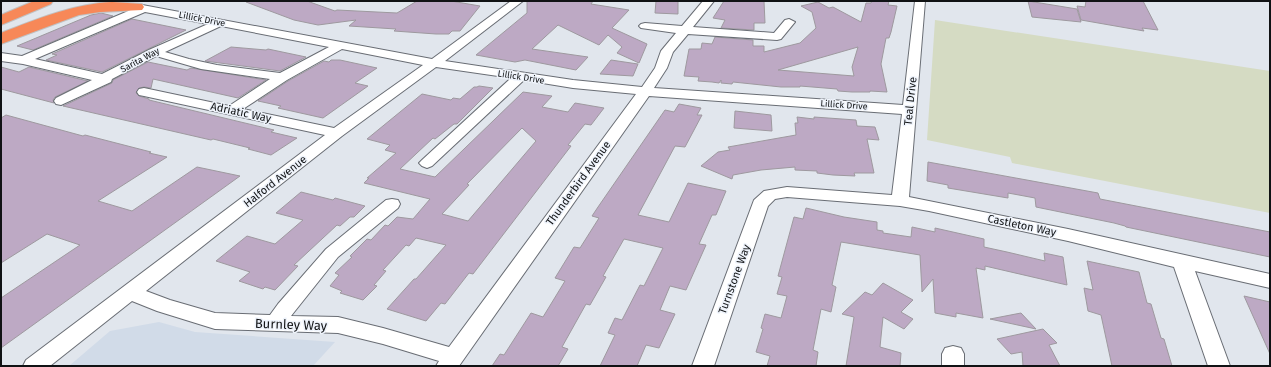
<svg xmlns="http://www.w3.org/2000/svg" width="1271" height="367" font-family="'Fira Sans',sans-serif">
	<rect width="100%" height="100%" fill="#e1e6ed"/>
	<path fill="#d1dbe8" d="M159 322 195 332 335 342 313 366H69L110 331Z"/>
	<path fill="#d5dbc3" d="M935 20 1270 71V213L1012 163 1010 157 927 140Z"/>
	<path fill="#bda9c4" stroke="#9e999f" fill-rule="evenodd" d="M246 1H307L335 11 337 10 397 13 417 1H451L480 6 460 31H452L449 34H436L394 31 396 29 349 26 356 20 318 25 294 20 246 2Z
		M527 1H593L591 4 629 10 612 28 647 44 639 63 617 53 622 47 608 35 599 45 558 25 532 49 588 57 576 70 525 60 515 62 476 55 527 13Z
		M656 1H678V14L655 13Z
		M724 1H764L765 23H754V30L721 28 725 20 713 18Z
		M872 1H889L888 5 897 6 891 32 889 38H886L881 64 887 92 870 91V92H852L838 91 837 89 800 86V87H781L733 82 732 84 721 83V80L719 83 712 82 698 81 699 77 684 76 689 49H701L702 43 712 44 715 37 753 40V46H764V52L800 43 816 28 812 12 801 6 818 2 829 8 833 7 861 22 866 3H871ZM858 47 852 67 854 76 778 70Z
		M1028 1 1077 9 1081 22 1032 17Z
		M1086 1H1143L1158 30 1142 28 1144 31 1081 20 1077 6 1085 7Z
		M101 13 113 16 33 50 17 46 91 15Z
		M132 19 186 30 102 72 46 60 57 55 52 54Z
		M231 47 266 50 268 49 306 57 280 71 205 61Z
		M331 60H340L377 68 355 83 368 86 323 118 278 108 281 106 258 101 288 81 324 61 329 62Z
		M611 60 638 64 633 76 600 74Z
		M148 62 187 70 191 68 266 80 238 98 153 79 151 88 144 87 139 88 136 93 139 96 149 99V100L274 130 271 132 297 138 271 155 248 149 250 148 213 139 211 140 63 106 112 83 113 80Z
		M1 67 19 72 29 67 88 81 55 97 53 100 54 103 1 89Z
		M479 86 493 88 457 124H454L435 139 433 138 400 169 435 177 523 92 552 96 542 107 568 112 575 103 604 108 591 125 585 124 568 145 571 146 473 274 469 273 445 304 441 303 426 321 387 309 414 279H416L446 245 416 238 409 246 406 245 383 270 386 271 374 285 377 286 363 300 340 293 342 291 330 286 339 275 335 273 352 257 350 256 367 239 371 240 385 225 388 226 397 217 413 219 430 199 364 183 369 178H367L396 153 385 150 390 145 367 139 422 94 451 100 453 98 460 99 474 87H477ZM522 128 536 141 468 221 442 214 469 185 467 184Z
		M679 104 701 108 697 115H702L685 147 675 146 638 215 669 222 688 183 726 191 716 215H712L699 244 706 245 686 290 670 286 660 310 675 314 659 348 646 345 637 366H600L615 335 608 333 615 318 622 320 640 285 644 286 663 248 624 239 603 276 606 277 590 305 586 304 562 347 568 349 558 366H492L500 354 504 355 531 313 543 317 565 281 555 278 574 247 580 248 599 218 592 216 598 207 665 110 674 112Z
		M735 111 771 115 772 131 734 128Z
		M6 115 83 136 85 135 151 152 149 153 167 157 98 201 132 211 197 167 240 176 1 348V298L80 245 47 234 1 263V118Z
		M797 117 814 119V117L856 120 857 126 875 127 879 140 867 139 874 173H854L855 176 833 175 817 173V171L795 170V167L761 170 733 175 732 179 701 166 718 152 730 150 728 147 796 135 795 123H798Z
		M928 162 1098 193 1100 199 1270 232V257L1126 227 1125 226 1114 223 1036 207 1035 198 1008 193V198L948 188V185L927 181Z
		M301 192 333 200 335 198 365 206 354 217H350L340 226 337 225 294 265 298 266 275 290 265 287 263 289 239 281 250 272 216 261 247 236 275 244 303 220 276 213Z
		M806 208 844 217 877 222V230L883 231V233L911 237 912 227 935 232V228L984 239V247L1007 252 1045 261 1044 253 1063 257 1067 285 985 266V270L976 268 983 318 956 313V317L935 313 933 279 922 292 920 255 841 242 832 285 836 287 831 312 821 309 813 350 818 352 816 366H767L770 356 756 352 763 329 761 328 765 314 781 318 787 296 777 294 782 277 778 276 794 217 803 219Z
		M1087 261 1139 272 1147 303 1151 304 1161 338 1164 339 1172 366H1112L1101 315 1088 311 1084 288 1093 290Z
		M883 283 913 300 901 312 913 319 904 329 883 317 880 347 901 353 900 366H846L854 317 842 314 865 292 872 295Z
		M1244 296 1270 302V354Z
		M1021 313 1036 329 990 319Z
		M1043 329 1057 343 1049 345 1060 366H1023L1022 352 1011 354 997 339Z"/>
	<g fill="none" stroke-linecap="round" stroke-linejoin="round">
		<defs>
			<path id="minor" d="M511 1H523L445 61 573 80 642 87 655 68 661 51 676 33 641 28 639 26 641 24 645 23 682 26 703 1H714L693 27 774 33 785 20 789 19 795 22 781 39 777 40 688 34 673 52 667 68 654 88 903 105 915 1H925L909 197 1068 229 1270 274V288L1195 271 1230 366H1208L1174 267 1068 241 929 211 900 206 787 197 775 199 768 206 714 366H692L754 200 764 191 787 187 892 195 902 114 649 96 459 366H436L439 361 383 344 338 333 215 329 157 311 132 301 50 366H23L26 360 325 135 144 96 139 95 137 92 139 89 144 88 229 106 270 79 201 69 156 56 112 79 111 82 61 105 56 104 54 101 56 98 92 80 23 64 1 61V53L22 56 133 9 132 7 133 5 137 4 432 59ZM145 12 208 24 151 49 102 74 35 59ZM221 26 329 47 280 73 217 65 189 59 165 52ZM342 49 423 65 334 128 243 109 287 80ZM436 67 511 78 422 160 419 163 422 166 427 168 432 166 524 80 573 88 636 94 449 347 383 328 338 317 291 316 338 257 398 208 400 204 398 200 392 199 386 200 326 249 278 304 270 315 215 313 170 300 146 291 342 136Z
				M953 346 961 348 964 354V366H942V354L945 348Z"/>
			<path id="highway" d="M34 1H53L51 4 1 25V15Z
				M112 2 142 4 144 7 142 10 100 12 79 15 1 44V33C37 19 73 4 112 2Z"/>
		</defs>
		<use href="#minor" stroke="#696d74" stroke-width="2"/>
		<use href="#highway" stroke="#c1c1c2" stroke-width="2"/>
		<use href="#minor" fill="#fff" fill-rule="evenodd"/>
		<use href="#highway" fill="#f78858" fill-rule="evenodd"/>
	</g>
	<g text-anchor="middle" stroke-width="3" stroke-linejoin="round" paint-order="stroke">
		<g font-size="9" fill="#101214" stroke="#eef3fb">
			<text transform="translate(202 19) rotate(11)" y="3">Lillick Drive</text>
			<text transform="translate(140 60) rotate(-28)" y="3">Sarita Way</text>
			<text transform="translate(521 77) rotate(9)" y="3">Lillick Drive</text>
			<text transform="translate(844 105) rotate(4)" y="3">Lillick Drive</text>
		</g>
		<g font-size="11" fill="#101214" stroke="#eef3fb">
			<text transform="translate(910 101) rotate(-84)" y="4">Teal Drive</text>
			<text transform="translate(241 112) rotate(12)" y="4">Adriatic Way</text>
			<text transform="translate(275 181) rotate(-38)" y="4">Halford Avenue</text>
			<text transform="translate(578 183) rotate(-54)" y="4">Thunderbird Avenue</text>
			<text transform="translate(1022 225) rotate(12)" y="4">Castleton Way</text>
			<text transform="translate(734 279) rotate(-70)" y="4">Turnstone Way</text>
		</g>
		<g font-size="13" fill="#101214" stroke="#eef3fb">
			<text transform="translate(291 324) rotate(2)" y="5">Burnley Way</text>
		</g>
	</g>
	<rect width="1271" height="367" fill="none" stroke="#101214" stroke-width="4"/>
</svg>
